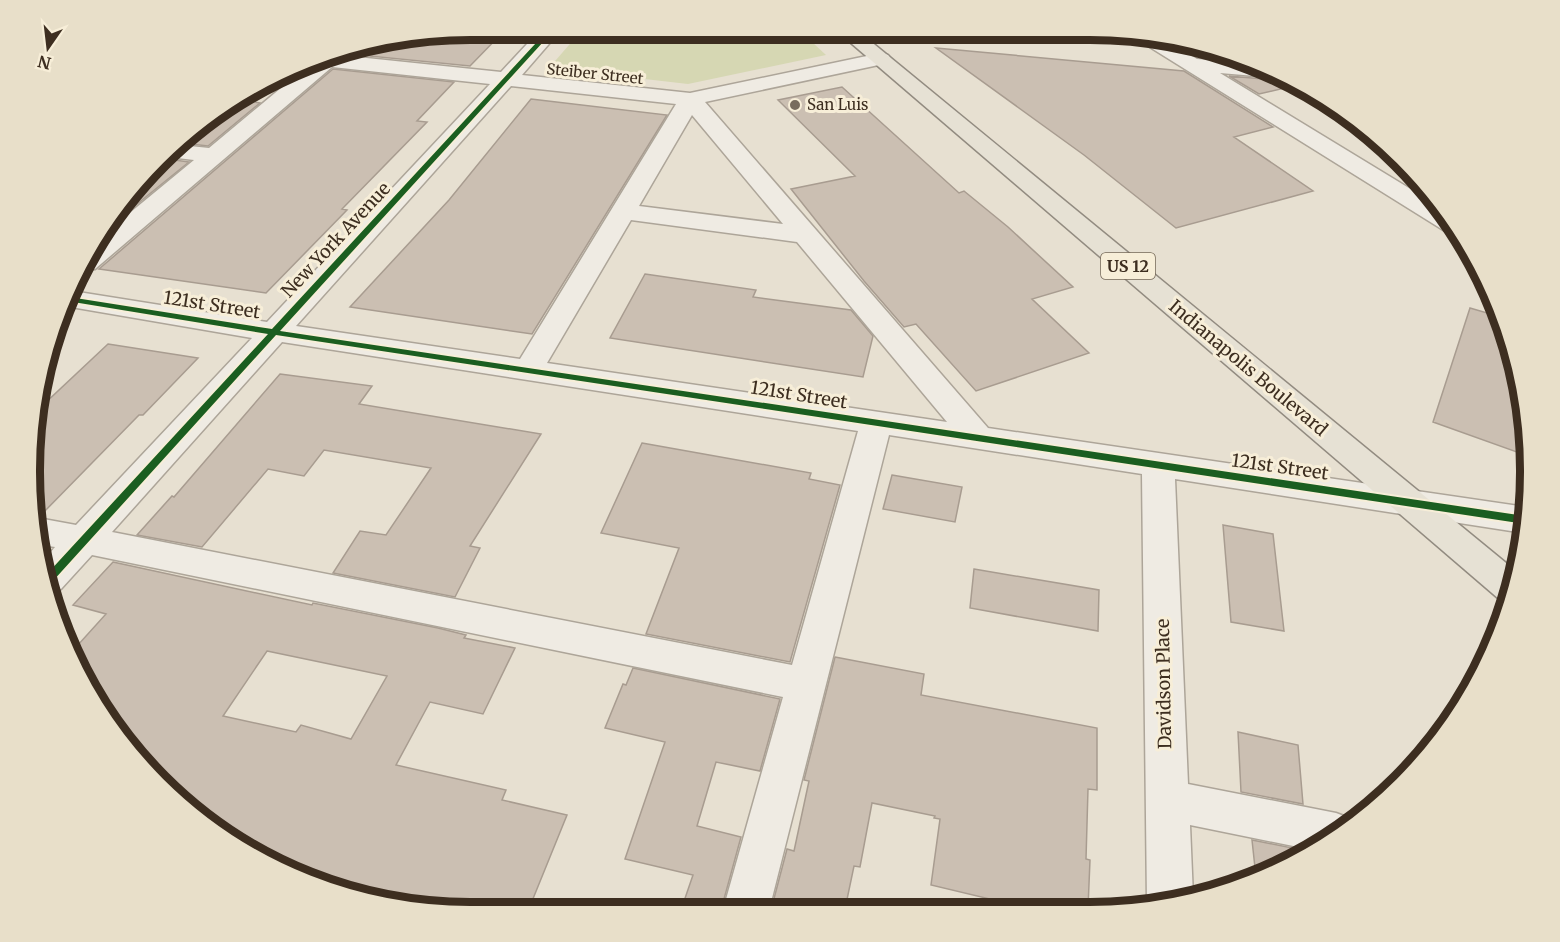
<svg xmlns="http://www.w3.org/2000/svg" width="1560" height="942" font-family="Merriweather,serif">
	<rect width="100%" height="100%" fill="#e7e0d1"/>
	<path fill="#d6d7b3" d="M582 30H799L826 55 688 84 549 68Z"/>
	<path fill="#cbbfb2" stroke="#a89c90" stroke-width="1.5" fill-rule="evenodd" d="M471 30H505L470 66 349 54 354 49Z
		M936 48 1184 71 1273 127 1234 137 1313 191 1176 228 1084 155Z
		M333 69 454 82 417 121 427 122 342 209 347 210 266 293 99 269Z
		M1229 76 1285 81V88L1259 94Z
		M842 87 959 193 964 191 1008 227 1073 287 1032 299 1089 353 976 391 916 324 904 327 864 281 791 189 855 176 778 100Z
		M531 99 667 115 532 334 350 307 449 200Z
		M242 100 260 103 208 146 182 143 215 115Z
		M167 159 189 162 100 234 105 226Z
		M645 274 756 290 753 297 851 310 873 336 863 377 610 338Z
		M1470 308 1501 317 1522 385 1528 456 1433 422Z
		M108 344 198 358 143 415H139L40 516H37L30 470 41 407Z
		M280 374 372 386 359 404 541 434 470 546 480 548 455 597 333 573 360 531 386 535 431 468 324 450 304 476 268 469 202 547 137 535 172 496 174 497Z
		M642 443 811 473 809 479 840 485 790 662 646 634 679 548 601 533Z
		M892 475 962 487 955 522 883 509Z
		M1223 525 1273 534 1284 631 1231 622Z
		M113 562 312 605 313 603 438 628 466 635 464 638 515 648 483 714 430 702 396 765 506 790 502 800 567 815 528 911H442L329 888 226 837 121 740 77 657V646L106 614 73 605ZM267 651 387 676 351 739 301 725 296 732 223 716Z
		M974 569 1099 590 1098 631 970 608Z
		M835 657 924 674 921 695 1097 728V790L1088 789 1086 859 1090 860 1088 908 1032 909 931 885 940 819 934 818 935 816 872 803 860 867 854 866 845 909 771 910 787 849 794 851 809 781 804 780Z
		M633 668 780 699 760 771 716 762 697 826 741 837 721 910H681L693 875 625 859 665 742 605 728 623 684 626 685Z
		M1238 732 1298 745 1303 804 1241 792Z
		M1252 840 1307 851V854L1256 877Z"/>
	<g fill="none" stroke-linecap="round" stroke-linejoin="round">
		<defs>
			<path id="minor" d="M540 30H561L522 75 690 93 881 53 888 55 891 59 888 63 705 102 988 428 1526 507 1524 533 1175 479 1188 784 1336 813 1352 819 1353 822 1313 850 1190 825 1193 897 1149 908 1147 903 1142 474 889 435 769 910H723L783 697 92 555 61 589 50 593 45 559 55 547 42 545 38 518 76 525 252 338 65 306 72 291 267 322 490 84 332 67 95 269 83 270 97 240 194 160 169 157 180 145 209 148 311 63 328 54 501 72ZM511 86 676 104 520 359 296 326ZM692 115 783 224 639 206ZM631 220 797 242 947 422 547 363ZM282 342 858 431 792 665 112 532Z
				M1138 35 1167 41 1197 59 1251 63 1275 75 1267 77 1220 73 1440 207 1460 235 1448 233 1140 41Z"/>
			<path id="major" d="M837 31H858L1517 572 1508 602 1499 599Z"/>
		</defs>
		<use href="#minor" stroke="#ada599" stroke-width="3"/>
		<use href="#major" stroke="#928b80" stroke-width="3"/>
		<use href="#minor" fill="#efebe3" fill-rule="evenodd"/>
		<use href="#major" fill="#e6e1d4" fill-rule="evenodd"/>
		<defs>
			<path id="cycleway" d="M548 30H554L280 331 1525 516V524L276 335 52 582 48 583 47 574 268 334 67 301 69 297 272 329Z"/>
		</defs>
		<use href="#cycleway" stroke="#f7eed8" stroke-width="4"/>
		<use href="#cycleway" fill="#1b5e20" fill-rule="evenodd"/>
	</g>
	<circle fill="#786c5e" stroke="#f7eed8" stroke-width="2" cx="795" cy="105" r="6"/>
	<g text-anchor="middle" stroke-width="6" stroke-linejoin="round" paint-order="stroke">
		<g font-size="15" fill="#3d2e20" stroke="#f7eed8">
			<text transform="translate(595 74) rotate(6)" y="5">Steiber Street</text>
		</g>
		<g font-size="15" fill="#3d2e20" stroke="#f7eed8" text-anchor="start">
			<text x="807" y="110">San Luis</text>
		</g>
		<rect fill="#f7eed8" stroke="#756857" stroke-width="1.5" x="1101" y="253" width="54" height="26" rx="4.5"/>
		<g font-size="16" font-weight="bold" fill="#3d2e20">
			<text x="1128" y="272">US 12</text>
		</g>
		<g font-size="18" fill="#3d2e20" stroke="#f7eed8">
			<text transform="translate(336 240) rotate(-47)" y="6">New York Avenue</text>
			<text transform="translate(212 305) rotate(9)" y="6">121st Street</text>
			<text transform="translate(1248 368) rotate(40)" y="6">Indianapolis Boulevard</text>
			<text transform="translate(799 395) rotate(9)" y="6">121st Street</text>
			<text transform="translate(1280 467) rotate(8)" y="6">121st Street</text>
			<text transform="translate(1164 684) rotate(-91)" y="6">Davidson Place</text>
		</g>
	</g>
	<path d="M0 0H1560V942H0ZM470 40H1090A430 430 0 0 1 1520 470V472A430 430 0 0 1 1090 902H470A430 430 0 0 1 40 472V470A430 430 0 0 1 470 40Z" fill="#e8dfc9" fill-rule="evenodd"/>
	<path fill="none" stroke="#3d2e20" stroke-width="8" d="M470 40H1090A430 430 0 0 1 1520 470V472A430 430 0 0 1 1090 902H470A430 430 0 0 1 40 472V470A430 430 0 0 1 470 40Z"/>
	<g transform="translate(48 48) rotate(194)" stroke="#f7eed8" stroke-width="4.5" paint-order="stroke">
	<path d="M0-4.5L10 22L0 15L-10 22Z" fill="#3d2e20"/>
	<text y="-9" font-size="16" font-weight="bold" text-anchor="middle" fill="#3d2e20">N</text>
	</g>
</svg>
